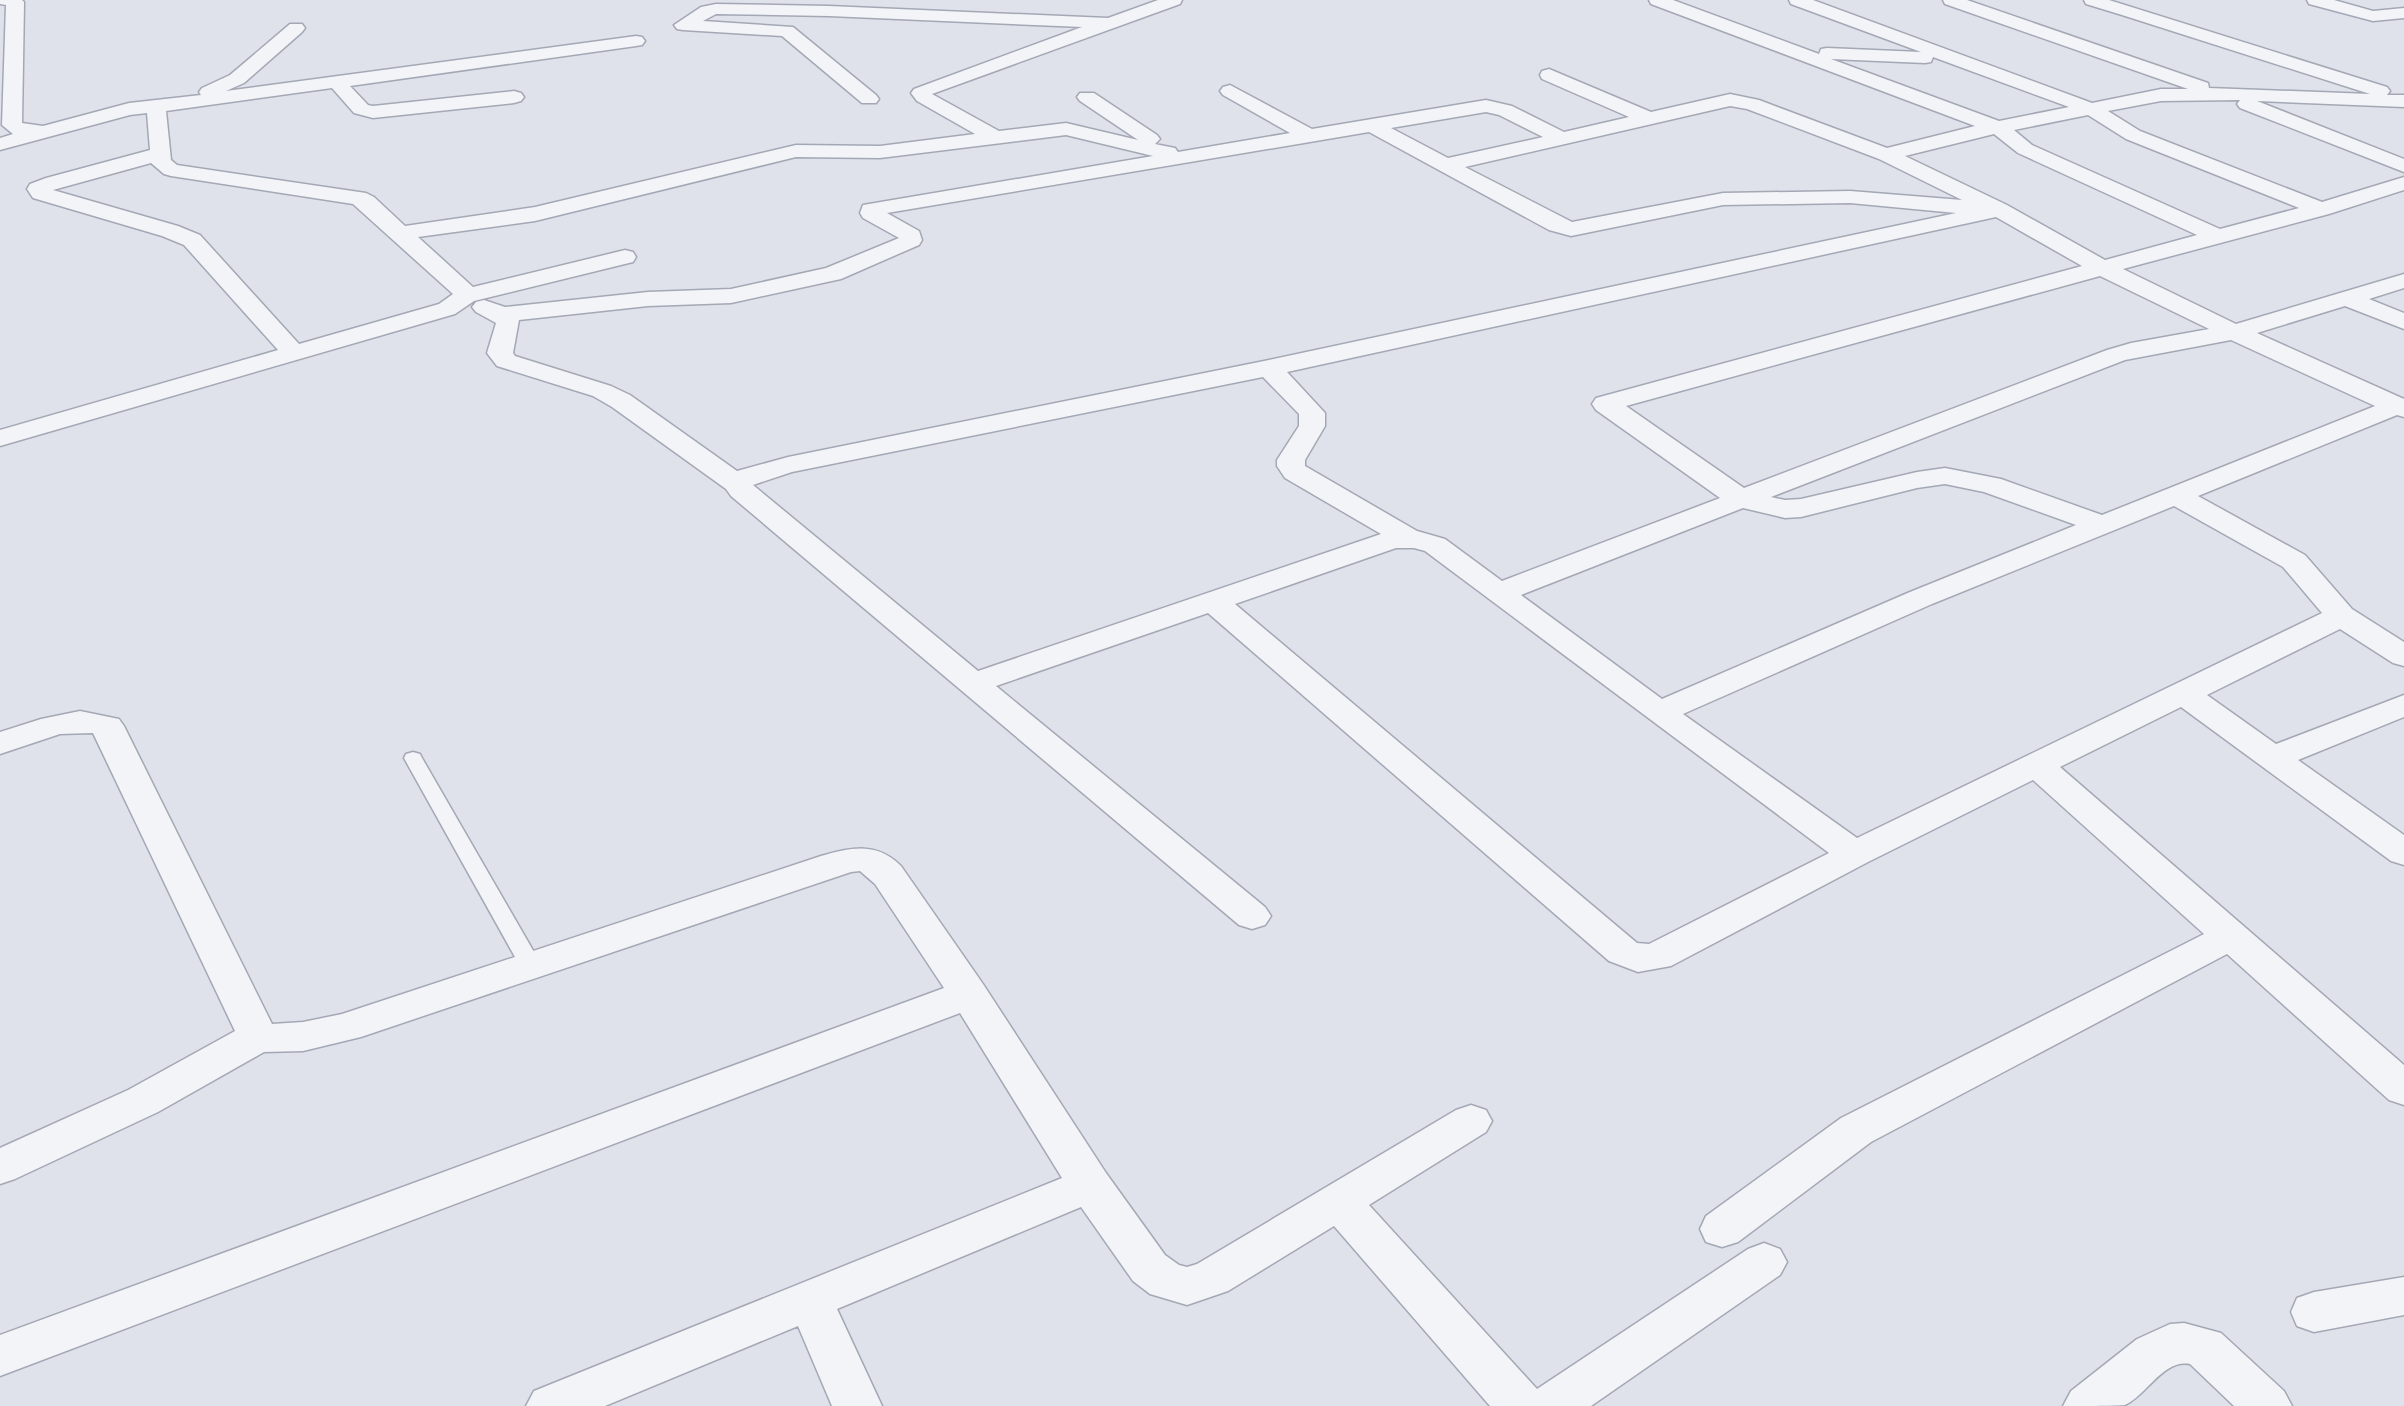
<svg xmlns="http://www.w3.org/2000/svg" width="2404" height="1406" font-family="Roboto,sans-serif">
	<rect width="100%" height="100%" fill="#dfe2ea"/>
	<g fill="none" stroke-linecap="round" stroke-linejoin="round">
		<defs>
			<path id="lane" d="M413 752 420 754 422 758 542 966 539 971 531 973 523 971 520 966 404 758 406 754Z"/>
			<path id="street" d="M0 0H22L24 2 22 123 43 126 129 103 201 95 199 92 202 88 230 75 290 24H302L305 28 302 32 244 83 226 91 636 36 642 37 645 41 642 45 636 46 350 86 368 105 373 106 514 91 521 93 524 97 521 101 514 103 373 118 354 113 332 88 166 111 171 160 177 165 366 193 374 197 405 226 535 207 796 145 880 146 975 134 917 101 911 93 914 89 1082 27 829 16 716 14 703 21 793 27 876 95 879 99 876 103H862L782 36 683 30 677 29 674 25 701 7 716 4 829 6 1108 18 1158 0H1182L1180 4 932 94 999 131 1066 123 1138 140 1080 101 1077 97 1080 93H1094L1157 135 1160 139 1155 144 1175 148 1178 152 1290 133 1223 95 1220 91 1223 87 1230 85 1312 129 1486 100 1512 106 1564 132 1629 117 1542 79 1540 75 1542 71 1549 69 1651 112 1730 94 1759 100 1887 148 1975 126 1651 4 1649 0H1673L1819 54 1821 49 1827 48 1921 52 1791 4 1789 0H1813L2092 103 2161 89H2188L1945 4 1943 0H1967L2208 83 2209 88 2370 94 2122 15 2086 4 2084 0H2109L2387 87 2390 91 2387 95H2404V107L2257 101 2404 159V172L2240 108 2237 104 2240 100 2161 101 2108 111 2140 131 2322 202 2404 177V190L2329 214 2123 269 2236 324 2404 274V288L2369 299 2404 313V329L2345 306 2257 333 2404 399V417L2397 415 2198 496 2305 555 2352 609 2404 642V666L2393 663 2340 629 2207 695 2276 744 2404 695V717L2298 760 2404 835V865L2391 861 2181 707 2060 767 2404 1065V1105L2389 1100 2227 954 1871 1142 1738 1242 1722 1247 1706 1242 1700 1229 1706 1216 1841 1118 2204 934 2033 780 1868 862 1671 966 1638 972 1609 961 1208 613 996 686 1265 907 1271 916 1265 925 1252 929 1239 925 731 496 726 489 612 407 593 396 497 366 487 353 496 323 476 312 472 307 476 302 484 300 505 307 648 292 731 289 826 268 899 238 863 218 860 213 863 205 1153 156 1066 135 880 158 796 157 535 221 418 237 473 287 625 250 633 252 636 257 633 262 474 301 455 314 0 446V430L278 350 184 245 162 236 33 198 27 189 30 184 46 178 150 150 147 113 130 115 0 150V138L13 134 2 125 6 5 0 4ZM1933 57 2069 107 1999 121 1831 59 1925 63 1931 62ZM1730 106 1747 109 1879 159 1962 200 1850 191 1723 193 1572 222 1465 167ZM1486 112 1499 115 1543 137 1448 158 1391 128ZM2088 115 2126 139 2299 208 2220 229 2032 145 2014 130ZM1369 132 1549 230 1571 236 1723 205 1850 203 1956 213 1269 360 788 457 737 471 630 395 611 386 515 356 513 353 519 320 648 306 731 303 841 279 919 245 922 240 919 231 887 213ZM1994 134 2018 153 2197 235 2105 260 2007 205 1905 156ZM151 163 164 174 171 176 353 204 453 294 439 304 299 344 200 235 178 226 53 190ZM1996 217 2082 266 1596 398 1592 404 1596 410 1720 498 1502 581 1445 539 1417 531 1305 466V460L1325 426V413L1287 372ZM2100 276 2209 329 2131 343 2107 350 1744 488 1626 406ZM2231 340 2375 406 2102 515 2001 479 1945 468 1917 472 1801 499 1785 500 1771 497 2125 360ZM1263 377 1299 414V426L1277 460V466L1285 478 1381 534 978 671 753 485 792 472ZM1945 484 1984 492 2076 525 1910 592 1662 699 1521 595 1743 508 1785 518 1801 517 1917 488ZM2174 506 2283 567 2322 613 1857 838 1683 714 1932 604ZM1396 548H1414L1425 551 1829 853 1649 944 1637 943 1235 604Z
				M2307 0H2334L2373 11 2404 8V18L2373 21 2309 4Z
				M80 711 119 719 124 726 272 1024 303 1022 342 1014 821 856C852 847 877 842 901 866L983 984 1106 1173 1165 1255 1179 1265 1187 1267 1197 1264 1456 1110 1471 1105 1486 1110 1492 1121 1486 1132 1369 1205 1537 1389 1748 1249 1764 1243 1780 1249 1787 1262 1780 1275 1591 1406H1490L1334 1226 1228 1291 1187 1305 1150 1294 1133 1281 1081 1207 837 1309 882 1406H832L798 1326 605 1406H526L534 1391 1062 1178 960 1013 0 1376V1335L944 988 875 884 860 871 851 872 361 1037 303 1051 264 1052 158 1112 15 1179 0 1184V1148L128 1090 235 1031 93 733 60 734 0 754V732L41 719Z
				M2404 1277V1315L2314 1332 2297 1326 2291 1312 2297 1298 2314 1292Z
				M2184 1323 2221 1333 2284 1391 2292 1406H2234L2190 1364C2163 1359 2147 1395 2125 1405 2117 1406 2075 1406 2063 1406L2071 1391 2137 1339 2170 1324Z"/>
		</defs>
		<use href="#lane" stroke="#a4a8b5" stroke-width="3"/>
		<use href="#street" stroke="#a4a8b5" stroke-width="3"/>
		<use href="#lane" fill="#f2f4f8" fill-rule="evenodd"/>
		<use href="#street" fill="#f2f4f8" fill-rule="evenodd"/>
	</g>
</svg>
